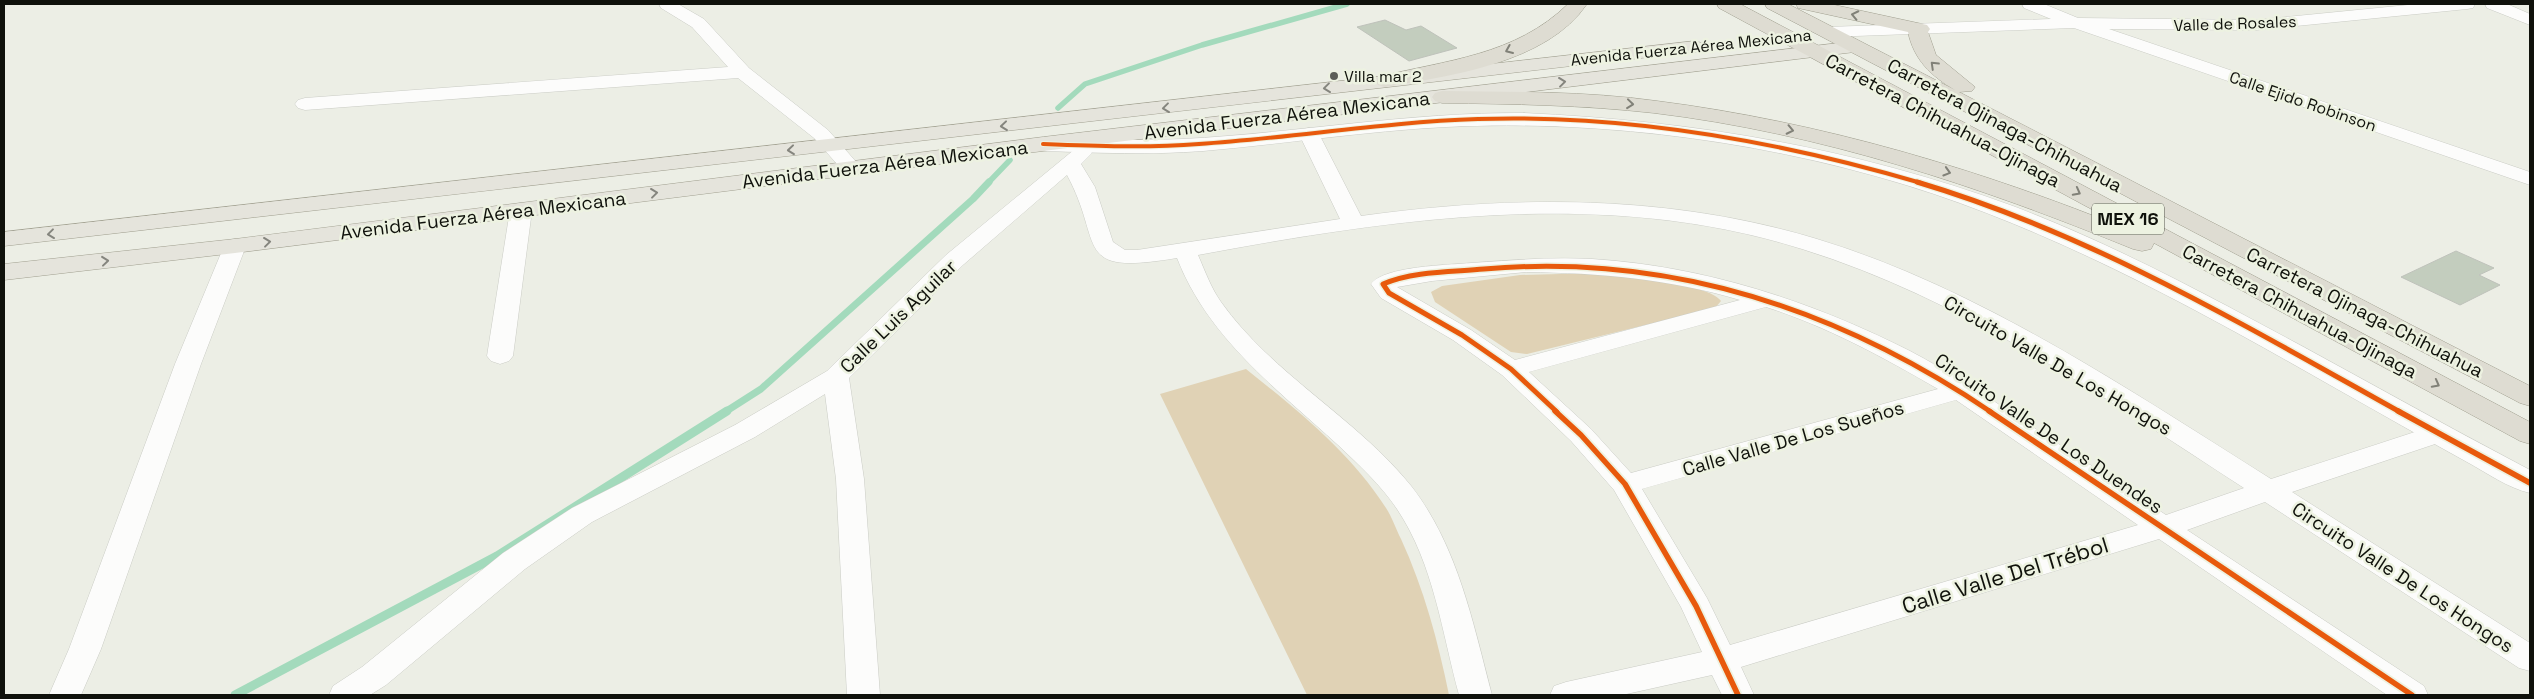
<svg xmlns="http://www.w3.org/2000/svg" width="2534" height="699" font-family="'Space Grotesk',sans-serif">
	<rect width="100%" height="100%" fill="#eceee5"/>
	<path fill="#e0d2b5" d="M1596 273C1619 276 1709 283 1721 301L1715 308 1527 354 1511 352 1435 302 1431 292 1442 286 1520 275Z
		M1246 369C1297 410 1350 452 1386 508 1392 517 1396 529 1401 539 1424 589 1438 641 1449 695H1307L1160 394Z"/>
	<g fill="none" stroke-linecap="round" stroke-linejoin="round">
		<path stroke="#a3dabc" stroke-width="5.5" d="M1058 108 1085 84 1202 45 1347 4
			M988 183 1010 160"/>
		<path stroke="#a3dabc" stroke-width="7" d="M725 412 761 389 973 199 989 182"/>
		<path stroke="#a3dabc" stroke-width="9" d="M235 695 497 556 727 411"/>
	</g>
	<path fill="#c3cdbe" stroke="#bfc2bb" d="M1385 20 1406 30 1421 26 1457 48 1409 61 1357 27Z
		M2456 251 2494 268 2479 275 2500 285 2460 305 2401 277Z"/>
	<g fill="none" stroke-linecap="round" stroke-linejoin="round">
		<defs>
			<path id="minor" d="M659 4H678L704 19 749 68 828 130 858 164 861 168 858 172 851 174 844 172 814 138 738 78 305 110 298 108 295 104 298 100 305 98 728 67 692 27 661 8Z
				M2022 4H2044L2078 18 2256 20 2418 4H2475L2473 8 2467 9 2256 30 2109 29 2530 172V185L2074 28 1828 37 1822 36 1819 32 1822 28 1828 27 2051 19 2024 8Z
				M2485 4H2507L2530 14V25L2487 8Z
				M1309 128 1316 130 1319 134 1361 216C1514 195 1668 194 1817 239 1979 288 2129 390 2271 479L2427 428 2437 425 2447 428 2450 434 2447 440 2292 492 2530 643V671L2519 668 2265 502 2187 530 2424 686 2428 695H2387L2159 539 1741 667 1754 695H1722L1712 675 1622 695H1550L1554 686 1566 682 1702 652 1681 607 1614 490 1571 441 1502 375 1453 340 1381 298 1371 284C1384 266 1449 265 1471 263 1512 260 1552 257 1592 259 1704 266 1811 301 1910 351 1950 372 1988 397 2025 422 2072 453 2119 484 2166 515L2244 488C2105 398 1963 299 1802 249 1606 187 1396 218 1198 255 1205 271 1211 288 1221 302 1273 375 1357 418 1412 487 1458 547 1473 623 1492 695H1459C1442 633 1434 564 1397 509 1381 485 1359 465 1338 445 1277 389 1208 338 1177 258 1070 276 1105 245 1067 175L963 265 849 378 864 479 880 695H847L836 479 825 394 755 437 592 522 525 569 386 685 370 695H329L333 686 362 667 503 553 572 508 735 425 827 371 946 255 1075 149 1082 147 1089 149 1092 153 1081 164 1095 187 1113 242 1125 250H1137L1340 219 1299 134 1302 130ZM1527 272C1600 273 1670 279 1740 300L1515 360 1471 330 1397 287 1432 281ZM1766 307C1826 326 1883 357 1938 389L1631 473 1591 429 1529 372ZM1956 400 2138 525 1730 645 1707 598 1642 489Z
				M521 203 529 205 532 210 513 356 509 361 500 364 491 361 487 356 510 210 513 205Z
				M235 239 243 241 246 246 201 364 101 649 81 695H49L69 649 175 364 224 246 227 241Z"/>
			<path id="tertiary" d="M1524 113C1695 121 1851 147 2013 206 2087 234 2159 270 2229 307 2330 360 2429 417 2530 470V493C2508 488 2487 473 2467 462 2423 438 2380 413 2337 389 2207 315 2076 242 1934 194 1781 143 1606 119 1446 127 1365 131 1284 144 1203 151 1151 155 1098 153 1046 151L1038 149 1035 144 1038 139 1046 137C1092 140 1137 141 1183 139 1297 133 1409 112 1524 113Z"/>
			<path id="primary" d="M1695 41 1702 43 1705 47 1702 51 4 246V232Z
				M1856 41 1863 43 1866 47 1863 51 1043 151 235 253 4 280V264L235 239 1043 137Z"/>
			<path id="trunk" d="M1568 4H1587C1547 63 1450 76 1385 87L1378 85 1375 81 1378 77C1446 60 1515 56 1568 4Z
				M1717 4H1740L2530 422V444L2520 441 2154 243 2151 249 2142 251 2133 249C1979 186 1820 133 1654 113 1583 105 1513 104 1442 103L1435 101 1432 97 1435 93 1442 91C1514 92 1586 91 1657 101 1821 122 1979 169 2132 231L1719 8Z
				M1765 4H1788L1955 90C1931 76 1914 60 1908 32L1798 8 1796 4H1830L1927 25 1930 29 1928 32 1936 55 1975 87 1972 91 1959 92 2530 386V406L2520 403 1767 8Z"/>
		</defs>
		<use href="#minor" stroke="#caccc5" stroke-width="1"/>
		<use href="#tertiary" stroke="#caccc5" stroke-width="1"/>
		<use href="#primary" stroke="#a09f8f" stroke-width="1"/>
		<use href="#trunk" stroke="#a09f8f" stroke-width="1"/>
		<use href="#minor" fill="#fcfcfb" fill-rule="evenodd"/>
		<use href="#tertiary" fill="#fcfcfb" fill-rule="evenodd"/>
		<use href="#primary" fill="#e5e4dc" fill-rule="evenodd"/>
		<use href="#trunk" fill="#dedcd2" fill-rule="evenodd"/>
		<defs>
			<path id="cycleway-far2" d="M1043 144C1095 146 1147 148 1199 144 1292 138 1384 122 1478 119 1627 114 1778 141 1921 183"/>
			<path id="cycleway-far1" d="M1917 182C2089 233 2244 325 2400 412
				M1557 412 1511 369 1462 335 1389 293 1383 284C1413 271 1451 272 1484 269 1670 253 1837 308 1991 412"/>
			<path id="cycleway" d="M1555 411 1581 435 1625 484 1696 606 1738 695
				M1989 411 2412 695
				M2398 411 2530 483"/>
		</defs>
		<use href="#cycleway-far2" stroke="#edf2e1" stroke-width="6"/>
		<use href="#cycleway-far1" stroke="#edf2e1" stroke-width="8"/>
		<use href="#cycleway" stroke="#edf2e1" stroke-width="9"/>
		<use href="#cycleway-far2" stroke="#e8590c" stroke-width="4"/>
		<use href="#cycleway-far1" stroke="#e8590c" stroke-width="5"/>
		<use href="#cycleway" stroke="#e8590c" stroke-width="5.5"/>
	</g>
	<defs><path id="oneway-chevron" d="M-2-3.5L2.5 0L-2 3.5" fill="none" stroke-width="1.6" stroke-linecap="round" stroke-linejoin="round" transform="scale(1.25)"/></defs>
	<g stroke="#818178">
		<use href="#oneway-chevron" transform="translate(1855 15) rotate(-168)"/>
		<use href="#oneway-chevron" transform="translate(1509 50) rotate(157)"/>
		<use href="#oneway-chevron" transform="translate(1934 65) rotate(-136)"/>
		<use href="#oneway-chevron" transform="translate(1630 104) rotate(6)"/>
		<use href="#oneway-chevron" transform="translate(1790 130) rotate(12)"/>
		<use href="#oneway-chevron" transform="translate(1947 172) rotate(17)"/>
		<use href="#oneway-chevron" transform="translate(2077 192) rotate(28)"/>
		<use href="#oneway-chevron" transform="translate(2436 384) rotate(28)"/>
	</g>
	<g stroke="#85857e">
		<use href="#oneway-chevron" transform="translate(1562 82) rotate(-7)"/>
		<use href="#oneway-chevron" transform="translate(1327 88) rotate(173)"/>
		<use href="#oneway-chevron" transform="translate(1166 108) rotate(173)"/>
		<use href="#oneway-chevron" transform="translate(1004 126) rotate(174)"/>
		<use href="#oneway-chevron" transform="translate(791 150) rotate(174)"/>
		<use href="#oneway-chevron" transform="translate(654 193) rotate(-7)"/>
		<use href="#oneway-chevron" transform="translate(51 234) rotate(173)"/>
		<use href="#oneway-chevron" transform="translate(267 242) rotate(-7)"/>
		<use href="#oneway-chevron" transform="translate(105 261) rotate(-6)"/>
	</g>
	<circle fill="#5c5e57" stroke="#edf2e1" stroke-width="2" cx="1334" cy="76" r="5"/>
	<g text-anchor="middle" stroke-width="5" stroke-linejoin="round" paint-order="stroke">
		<g font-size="16" fill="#0f110b" stroke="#edf2e1">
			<text transform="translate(2235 23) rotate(-2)" y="6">Valle de Rosales</text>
			<text transform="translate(1691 47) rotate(-6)" y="6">Avenida Fuerza Aérea Mexicana</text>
			<text transform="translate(2303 101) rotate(19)" y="6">Calle Ejido Robinson</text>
		</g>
		<g font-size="16" fill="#0f110b" stroke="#edf2e1" text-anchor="start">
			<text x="1344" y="82">Villa mar 2</text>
		</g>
		<rect fill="#edf2e1" stroke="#52544b" stroke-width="1" x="2092" y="203.5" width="72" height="31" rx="4"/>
		<g font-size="18" font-weight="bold" fill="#0f110b">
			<text x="2128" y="225">MEX 16</text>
		</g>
		<g font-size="19" fill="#0f110b" stroke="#edf2e1">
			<text transform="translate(1287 115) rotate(-7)" y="7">Avenida Fuerza Aérea Mexicana</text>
			<text transform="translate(1943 120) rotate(28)" y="7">Carretera Chihuahua-Ojinaga</text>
			<text transform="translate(2005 125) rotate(28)" y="7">Carretera Ojinaga-Chihuahua</text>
			<text transform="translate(885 164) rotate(-7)" y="7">Avenida Fuerza Aérea Mexicana</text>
			<text transform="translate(483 215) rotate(-7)" y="7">Avenida Fuerza Aérea Mexicana</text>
			<text transform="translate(2300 311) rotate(28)" y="7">Carretera Chihuahua-Ojinaga</text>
			<text transform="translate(2365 312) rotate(27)" y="7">Carretera Ojinaga-Chihuahua</text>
			<text transform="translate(898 316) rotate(-44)" y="7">Calle Luis Aguilar</text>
			<text transform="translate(2058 365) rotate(30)" y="7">Circuito Valle De Los Hongos</text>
			<text transform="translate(2049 433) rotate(34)" y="7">Circuito Valle De Los Duendes</text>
			<text transform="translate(1793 438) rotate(-16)" y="7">Calle Valle De Los Sueños</text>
			<text transform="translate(2403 577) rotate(33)" y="7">Circuito Valle De Los Hongos</text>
		</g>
		<g font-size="22" fill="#0f110b" stroke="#edf2e1">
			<text transform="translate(2005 575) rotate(-17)" y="8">Calle Valle Del Trébol</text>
		</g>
	</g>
	<rect width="2534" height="699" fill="none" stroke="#0f110b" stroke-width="10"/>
</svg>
